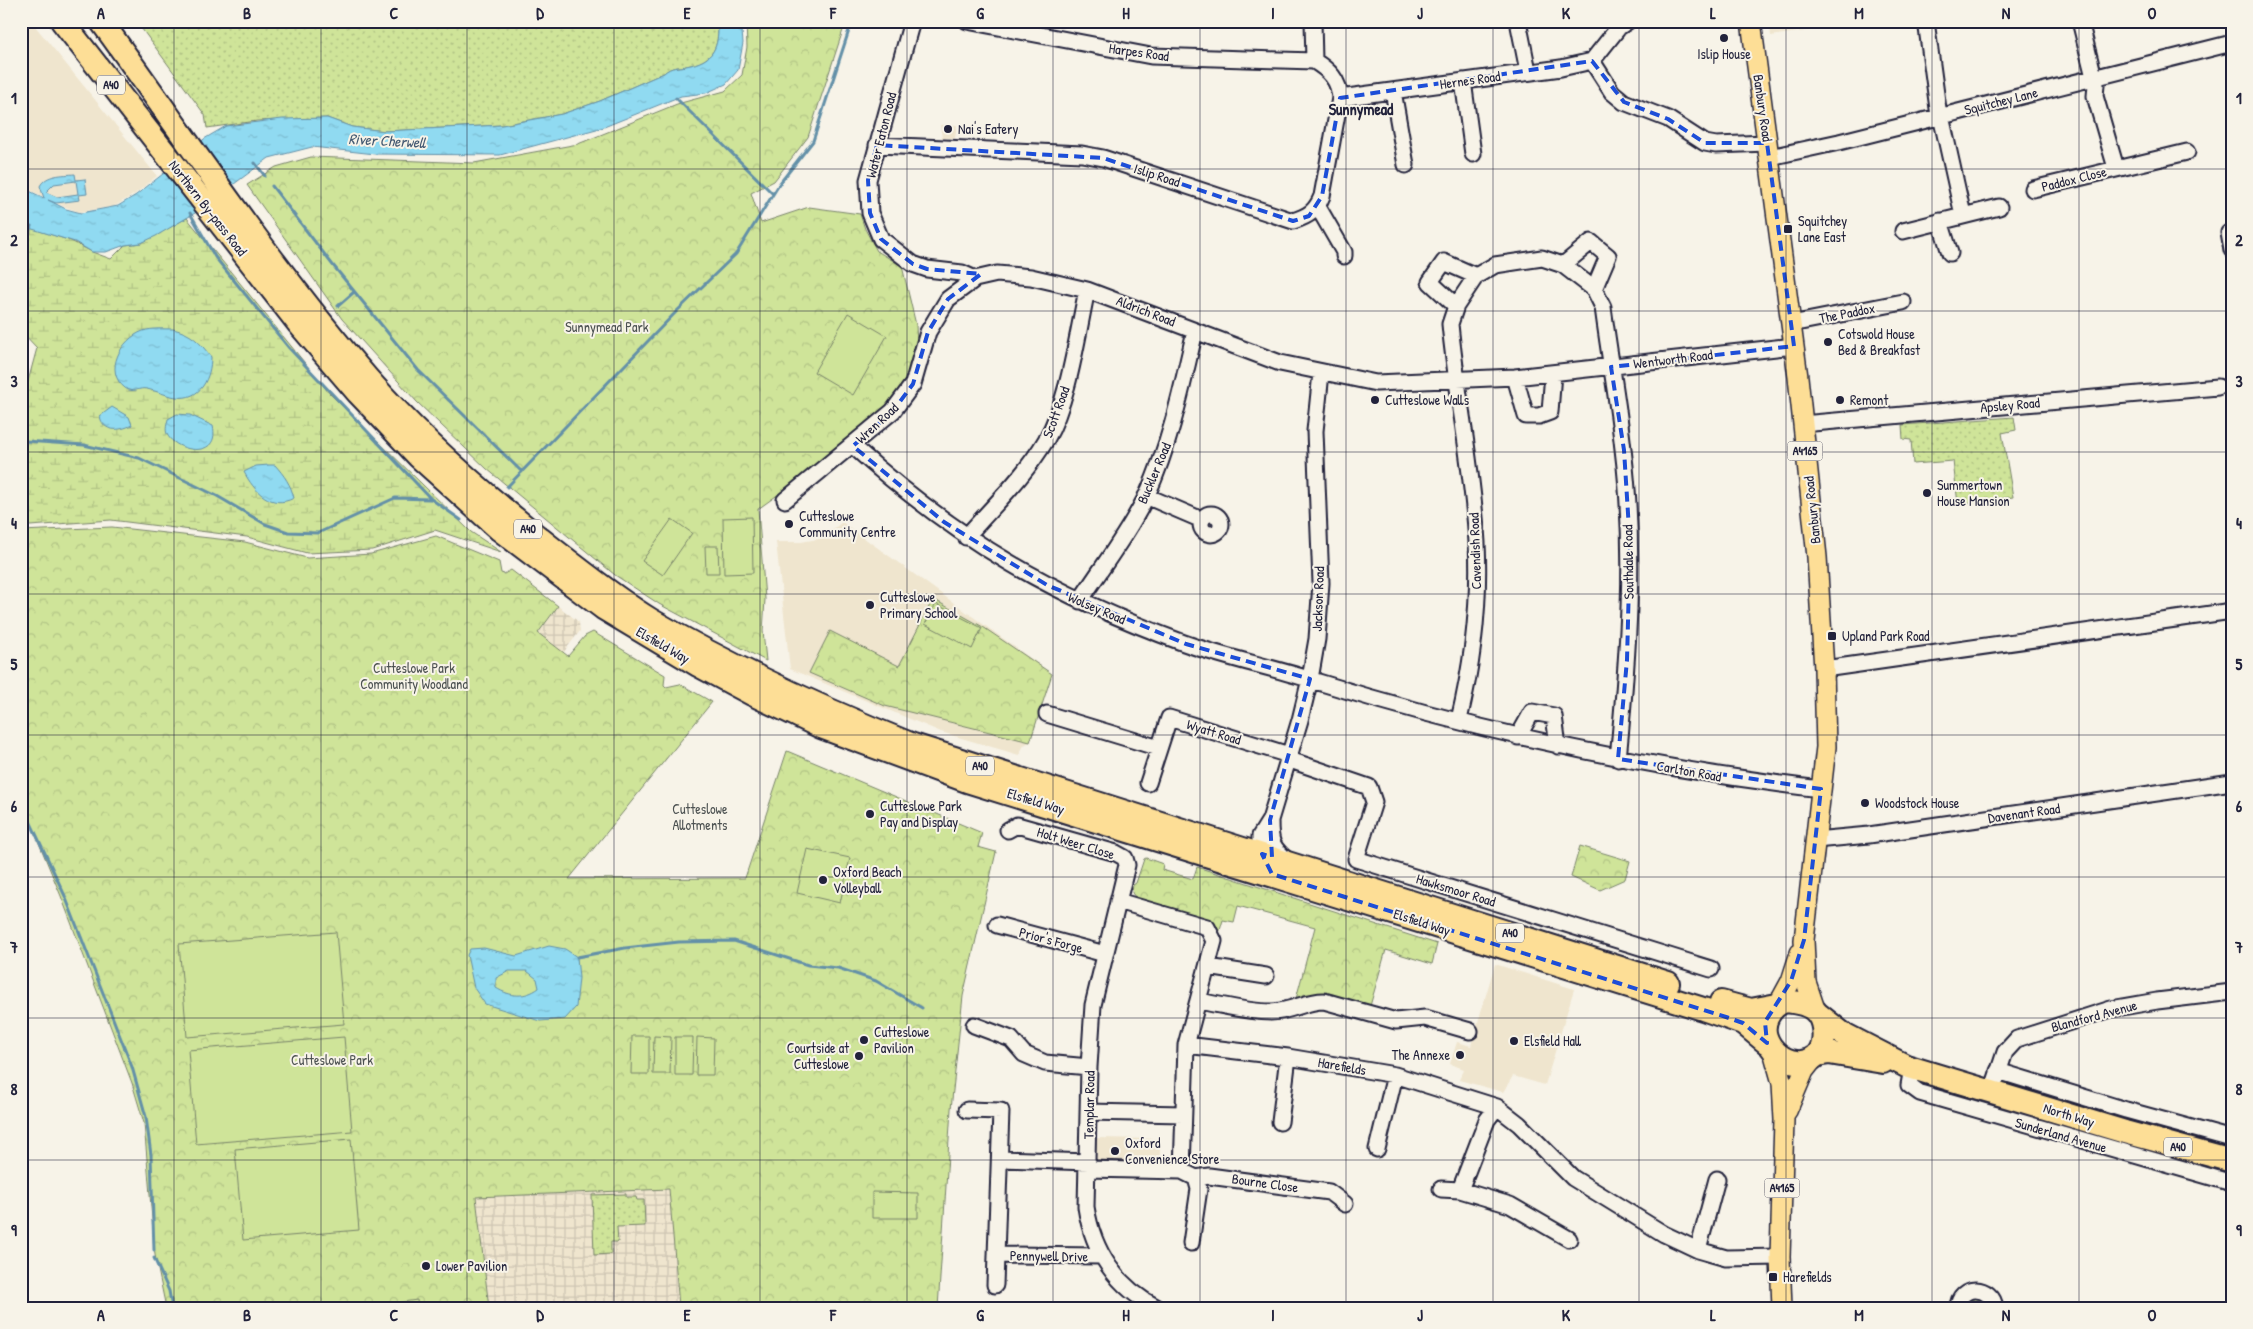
<svg xmlns="http://www.w3.org/2000/svg" width="2253" height="1329" font-family="'Patrick Hand',sans-serif">
	<defs>
		<pattern id="industrial-grid" width="8" height="8" patternUnits="userSpaceOnUse" patternTransform="scale(1.25)"><rect width="8" height="8" fill="#efe5ce"/><path d="M0 4h8M4 0v8" fill="none" stroke="#cdc4b2"/></pattern>
		<pattern id="grass-dots" width="8" height="8" patternUnits="userSpaceOnUse" patternTransform="scale(1.25)"><rect width="8" height="8" fill="#cfe499"/><path d="M2 2h.1M6 6h.1" fill="none" stroke="#b1c385" stroke-width="1.8" stroke-linecap="round"/></pattern>
		<pattern id="wetland-marsh" width="20" height="14" patternUnits="userSpaceOnUse" patternTransform="scale(1.25)"><rect width="20" height="14" fill="#cfe499"/><path d="M1 5h8M5 5V1M11 12h8M15 12V8" fill="none" stroke="#b1c385"/></pattern>
		<pattern id="park-crowns" width="20" height="18" patternUnits="userSpaceOnUse" patternTransform="scale(1.25)"><rect width="20" height="18" fill="#cfe499"/><path d="M2 6a3 3 0 1 1 6 0M12 15a3 3 0 1 1 6 0" fill="none" stroke="#b1c385"/></pattern>
		<pattern id="water-ripples" width="26" height="14" patternUnits="userSpaceOnUse" patternTransform="scale(1.25)"><rect width="26" height="14" fill="#90daf1"/><path d="M2 4q2-2 4 0t4 0M15 11q2-2 4 0t4 0" fill="none" stroke="#7cbbd0"/></pattern>
	</defs>
	<rect width="100%" height="100%" fill="#f7f3e8"/>
	<filter id="ink" filterUnits="userSpaceOnUse"><feTurbulence type="fractalNoise" baseFrequency=".02" numOctaves="2"/><feDisplacementMap in="SourceGraphic" scale="10" xChannelSelector="R" yChannelSelector="G"/><feConvolveMatrix kernelMatrix="1 2 1 2 8 2 1 2 1" color-interpolation-filters="sRGB"/></filter>
	<g filter="url(#ink)">
		<path fill="#efe5ce" d="M21 21H31L157 176 135 194 113 207 79 212 63 206 21 186Z
			M1769 21H1873L1771 36Z
			M940 125H957L955 138H942Z
			M842 522 1052 674 1030 742 1024 745 1019 755 941 732 790 669 776 542H801L823 538Z
			M1495 964 1574 989 1545 1085 1513 1076 1503 1092 1459 1080 1464 1069 1450 1064 1457 1042 1471 1046Z
			M1094 1138 1160 1139V1166L1093 1165Z"/>
		<path fill="url(#industrial-grid)" d="M558 606 579 622 580 631 563 653 538 633Z
			M669 1189 679 1307 489 1308 476 1197Z"/>
		<path fill="url(#grass-dots)" stroke="#78836a" d="M136 21H718C719 48 714 61 686 66 677 68 672 66 664 73L600 101 562 114 502 125 385 131 352 127 327 118 257 121 207 128 205 115Z
			M2014 417 2016 430 2002 433 2013 497 1958 504 1953 461 1913 464 1911 440 1903 439 1902 425Z
			M626 1194V1197H636L637 1200H644L645 1226 617 1227 618 1242H611V1254L594 1255 592 1195Z
			M1977 1294 1991 1308H1963L1968 1297Z"/>
		<path fill="url(#wetland-marsh)" stroke="#78836a" d="M187 218 330 394 471 532 501 552 435 530 372 550 307 553 247 537 111 520 30 526 21 522V407L37 348 21 331V260L26 255 31 228 71 241 92 252 111 259 125 245 141 243Z"/>
		<path fill="url(#park-crowns)" stroke="#78836a" d="M746 21H846L808 137 774 181 751 193 761 223 809 207 860 214 865 229 877 251 902 266 916 325 917 343 907 383 882 415 829 458 758 509 765 599 763 631 766 661 659 604 615 575 487 469 417 402 342 319 247 185 276 167 311 157 474 163 578 144 677 104 725 91 742 75 747 47Z
			M112 527 245 542 307 558 371 554 436 536 499 562 501 573 504 574 511 570 558 606 538 633 568 656 585 636 593 632 665 675 664 685 666 687 680 684 712 702 569 879 745 878 787 751 982 833 978 847 996 852 963 996 951 1109 938 1308H671L679 1306 669 1189 476 1197 489 1308H166L155 1255 144 1123 132 1083 61 896 21 800V531Z
			M933 599 983 627 1052 674 1030 742 885 706 809 673 830 631 899 666Z
			M1580 846 1630 861 1625 879 1600 890 1571 877Z
			M1146 858 1163 864 1162 870 1193 879 1197 867 1437 944 1432 964 1386 950 1370 1006C1342 999 1324 990 1296 999L1315 927 1238 906 1234 922 1223 920 1218 937 1136 898 1132 893 1133 885 1136 883 1144 859Z"/>
		<path fill="#cfe499" stroke="#78836a" d="M848 313 887 336 853 395 814 372Z
			M752 517 753 573 724 574 723 518Z
			M672 519 692 533 663 575 642 561Z
			M705 546H718L719 573H706Z
			M936 604 982 628 972 649 925 624Z
			M807 849 850 858 840 903 797 893Z
			M336 932 344 1024 187 1037 179 944Z
			M632 1036H649V1074H631Z
			M654 1036 671 1037 670 1074H653Z
			M344 1037 352 1131 196 1144 188 1050Z
			M675 1037H693L692 1075H675Z
			M697 1037 714 1038 713 1075H696Z
			M351 1139 359 1230 243 1240 235 1149Z
			M872 1192 918 1193V1218H872Z
			M417 1300 418 1308H361Z"/>
		<path fill="url(#water-ripples)" stroke="#6490a8" fill-rule="evenodd" d="M718 21H741L743 43 738 70 726 84 706 93 681 96 604 127 500 155 375 154 312 147 269 158 195 213 156 236 141 243 125 245 106 252H92L75 242 29 228 21 221V187L44 198 40 186C46 174 63 175 75 174L76 180 85 179 87 194 79 195 80 200 56 203 48 200 66 209 81 213 118 206 136 195 186 156 204 139 226 126 282 119 327 118 352 127 385 131 502 125 562 114 600 101 664 73C672 66 677 68 686 66 714 61 719 48 718 21ZM76 181 78 194 57 197 46 192 54 184Z
			M173 329C191 333 200 342 211 357 211 377 201 401 176 397 167 396 157 391 147 389 139 387 133 394 125 388 103 371 121 339 143 331 152 328 164 329 173 329Z
			M112 407 129 417 132 425C120 431 103 433 100 416Z
			M177 414 190 415 213 426C221 460 175 452 167 434 165 429 167 424 168 419Z
			M269 465H275C284 475 291 485 294 498 271 510 254 491 244 472L256 466Z
			M549 946 565 949 577 957 579 978 576 1007 565 1019 540 1021 485 1004 474 988 467 955 470 949 484 948 516 956ZM509 971H527L537 979 539 988C525 998 511 997 496 988V978Z"/>
		<g fill="none" stroke-linecap="round" stroke-linejoin="round">
			<path stroke="#6490a8" stroke-width="3" d="M676 98 773 194
				M255 163 265 176
				M272 186 332 264 418 370 522 472
				M190 213 215 257 289 348 431 499 461 520
				M21 251 31 226
				M338 306 354 292
				M25 441 84 445 139 458 217 496 265 524 288 532 318 533 395 498 430 499
				M507 487 677 311 736 254 780 183 813 141 852 21
				M21 802 65 896 132 1067 146 1117 151 1155 154 1250
				M577 957 625 948 679 942 734 941 808 965 838 968 876 981 922 1008
				M154 1258 169 1291 172 1308"/>
			<defs>
				<path id="minor" d="M912 21 868 180 870 213 881 239 913 264 927 269 962 273 975 279 997 274 1031 277 1087 290 1280 363 1376 383 1515 377 1794 346
					M967 21 1151 56 1314 61
					M1313 21 1314 61
					M1518 21 1528 71
					M1926 21 1939 116
					M2080 21 2096 85 2095 96 2116 168
					M1314 61C1329 70 1339 80 1340 98L1561 68 1592 61 1619 27 1628 21
					M1592 61 1612 92 1624 102 1668 119 1705 143 1716 145 1767 143
					M1463 81 1473 154
					M1393 91 1406 165
					M1941 116 1963 215
					M877 145 1082 154 1103 158 1293 221C1309 216 1316 211 1322 196L1340 98
					M1770 157 1839 142 2232 43
					M2033 189 2187 152
					M1318 207 1344 252V256
					M1940 221 1950 253
					M1903 231 1999 207
					M2232 231 2229 233 2232 250
					M1563 265 1591 242 1608 256 1594 289
					M1456 306 1430 282 1444 262 1476 276
					M1791 324 1903 302
					M1515 377 1526 416H1539L1550 412 1553 373
					M1802 424 2218 387
					M853 446C957 540 1052 595 1184 643 1226 658 1271 667 1315 681 1480 732 1649 769 1821 789
					M1146 496 1202 520
					M785 500 893 411 913 384 928 332 948 299 975 279
					M1201 524a10 10 0 1 1 20 0a10 10 0 1 1-20 0Z
					M966 537C993 506 1025 476 1046 440 1069 400 1077 336 1087 290
					M1080 601C1102 567 1129 532 1147 495 1171 442 1182 387 1195 331
					M1824 669 2232 611
					M1047 714 1159 748
					M1459 720C1473 662 1480 603 1477 543 1473 470 1457 397 1450 324L1456 306 1476 276 1495 265 1542 258 1563 265 1594 289 1603 307C1609 354 1618 402 1623 449 1636 552 1628 656 1618 759
					M1518 737 1532 712 1554 716 1558 746
					M1287 759 1369 787 1374 802 1356 859 1711 969
					M1148 783 1169 718 1289 755
					M1270 821C1270 843 1272 847 1288 861
					M1008 830 1017 825 1116 853 1125 858 1127 865 1093 1005 1089 1067 1086 1207C1093 1252 1117 1288 1158 1308
					M1815 840 1869 835 2232 782
					M1265 861 1260 844V836L1270 820 1300 720 1310 679 1317 639 1321 583 1315 431 1321 373
					M997 925 1105 954
					M1208 967 1266 976
					M1198 1001C1222 1005 1248 1012 1271 1012 1290 1012 1305 1001 1324 1001L1396 1021 1425 1018 1470 1031
					M974 1025 1011 1039 1024 1054 1045 1063 1089 1067
					M1186 1045 1288 1057 1395 1075 1497 1107 1519 1124 1573 1178 1664 1234 1698 1250 1726 1258 1780 1257
					M1912 1068 1909 1085 1920 1093 2232 1183
					M1998 1071 2126 1110 2232 1139
					M1992 1091 2005 1052 2017 1039 2111 1009 2157 1001 2232 992
					M967 1110 1001 1111 995 1285
					M1088 1112 1183 1114
					M1280 1122 1288 1057
					M1377 1149 1395 1075
					M1000 1159 1088 1162
					M1088 1169 1182 1171 1186 1045 1214 941 1207 927 1118 901
					M1182 1171 1196 1178 1209 1176 1329 1192 1345 1204
					M1441 1189 1460 1190 1510 1205 1569 1239
					M1460 1190 1487 1120 1497 1107
					M1191 1243 1199 1189 1196 1178
					M1698 1250 1717 1179
					M998 1255 1101 1256
					M1958 1308C1958 1283 1993 1285 1995 1308"/>
				<path id="major" d="M1751 21 1798 377 1817 557 1824 669 1826 747 1804 940 1806 982 1816 1012
					M1779 1003 1791 981 1800 953
					M1773 1051 1782 1083 1784 1120 1780 1257 1782 1308
					M1787 1111 1804 1071 1815 1057"/>
				<path id="highway" d="M62 21 298 323 358 393 418 456 500 530 603 608 698 665 752 694 821 727 967 781 1703 1009 1743 1023 1767 1043
					M101 21C188 141 271 266 368 379 424 443 489 499 557 552 587 575 618 600 651 620 735 669 823 709 913 745L1668 983
					M1785 1001C1796 1002 1810 1004 1817 1013 1825 1023 1827 1046 1816 1056 1792 1076 1753 1043 1768 1016 1772 1008 1777 1004 1785 1001Z
					M1721 1002 1751 1010 1777 1005
					M1818 1014 1842 1033 1906 1066 2125 1132 2232 1161
					M1817 1055 1829 1053 1883 1062"/>
			</defs>
			<use href="#minor" stroke="#22223b" stroke-width="19"/>
			<use href="#major" stroke="#22223b" stroke-width="22"/>
			<use href="#highway" stroke="#22223b" stroke-width="26"/>
			<use href="#minor" stroke="#f7f3e8" stroke-width="15"/>
			<use href="#major" stroke="#fdde96" stroke-width="19"/>
			<use href="#highway" stroke="#fdde96" stroke-width="22"/>
		</g>
	</g>
	<path fill="none" stroke="#1d4ed8" stroke-width="4" stroke-dasharray="10 6" stroke-linejoin="round" d="M1592 61 1624 102 1668 119 1705 143H1767L1794 346 1611 367 1624 450 1630 545 1627 660 1618 759 1821 789 1804 940 1791 981 1765 1022 1767 1043 1743 1023 1726 1017 1272 874 1262 854 1272 857 1270 820 1310 679 1186 644 1047 585 944 522 853 446 893 411 913 384 928 332 948 299 981 274 927 269 913 264 881 239 870 213 868 180 877 145 1103 158 1293 221 1309 216 1322 196 1340 98Z"/>
	<path fill="none" stroke="#22223b" stroke-width="1" stroke-opacity="0.55" d="M174 21V1308M321 21V1308M467 21V1308M614 21V1308M760 21V1308M907 21V1308M1053 21V1308M1200 21V1308M1346 21V1308M1493 21V1308M1639 21V1308M1786 21V1308M1932 21V1308M2079 21V1308M21 169H2232M21 311H2232M21 452H2232M21 594H2232M21 735H2232M21 877H2232M21 1018H2232M21 1160H2232"/>
	<g fill="#22223b" stroke="#f7f3e8" stroke-width="2">
		<circle cx="1724" cy="38" r="5"/>
		<circle cx="948" cy="129" r="5"/>
		<rect x="1783" y="224" width="10" height="10" rx="2.5"/>
		<circle cx="1828" cy="342" r="5"/>
		<circle cx="1375" cy="400" r="5"/>
		<circle cx="1840" cy="400" r="5"/>
		<circle cx="1927" cy="493" r="5"/>
		<circle cx="789" cy="524" r="5"/>
		<circle cx="870" cy="605" r="5"/>
		<rect x="1827" y="631" width="10" height="10" rx="2.5"/>
		<circle cx="1865" cy="803" r="5"/>
		<circle cx="870" cy="814" r="5"/>
		<circle cx="823" cy="880" r="5"/>
		<circle cx="864" cy="1040" r="5"/>
		<circle cx="1514" cy="1041" r="5"/>
		<circle cx="1460" cy="1055" r="5"/>
		<circle cx="859" cy="1056" r="5"/>
		<circle cx="1115" cy="1151" r="5"/>
		<circle cx="426" cy="1266" r="5"/>
		<rect x="1768" y="1272" width="10" height="10" rx="2.5"/>
	</g>
	<g text-anchor="middle" stroke-width="4" stroke-linejoin="round" paint-order="stroke">
		<g fill="#f7f3e8" stroke="#62616f" stroke-width="1">
			<rect x="97" y="75.5" width="28" height="19" rx="4"/>
			<rect x="1787.5" y="441.5" width="35" height="19" rx="4"/>
			<rect x="514" y="519.5" width="28" height="19" rx="4"/>
			<rect x="966" y="756.5" width="28" height="19" rx="4"/>
			<rect x="1496" y="923.5" width="28" height="19" rx="4"/>
			<rect x="2164" y="1137.5" width="28" height="19" rx="4"/>
			<rect x="1764.5" y="1178.5" width="35" height="19" rx="4"/>
		</g>
		<g font-size="12" font-weight="bold" fill="#22223b">
			<text x="111" y="89">A40</text>
			<text x="1805" y="455">A4165</text>
			<text x="528" y="533">A40</text>
			<text x="980" y="770">A40</text>
			<text x="1510" y="937">A40</text>
			<text x="2178" y="1151">A40</text>
			<text x="1782" y="1192">A4165</text>
		</g>
		<g font-size="14" fill="#22223b" stroke="#f7f3e8">
			<text transform="translate(1139 52) rotate(8)" y="5">Harpes Road</text>
			<text transform="translate(1470 80) rotate(-8)" y="5">Hernes Road</text>
			<text transform="translate(2001 101) rotate(-14)" y="5">Squitchey Lane</text>
			<text transform="translate(1763 108) rotate(82)" y="5">Banbury Road</text>
			<text transform="translate(881 135) rotate(-76)" y="5">Water Eaton Road</text>
			<text transform="translate(1157 175) rotate(18)" y="5">Islip Road</text>
			<text transform="translate(2074 179) rotate(-14)" y="5">Paddox Close</text>
			<text transform="translate(208 208) rotate(52)" y="5">Northern By-pass Road</text>
			<text transform="translate(1146 311) rotate(21)" y="5">Aldrich Road</text>
			<text transform="translate(1847 313) rotate(-11)" y="5">The Paddox</text>
			<text transform="translate(1673 359) rotate(-7)" y="5">Wentworth Road</text>
			<text transform="translate(2010 405) rotate(-5)" y="5">Apsley Road</text>
			<text transform="translate(1056 412) rotate(-70)" y="5">Scott Road</text>
			<text transform="translate(877 423) rotate(-43)" y="5">Wren Road</text>
			<text transform="translate(1154 473) rotate(-67)" y="5">Buckler Road</text>
			<text transform="translate(1812 510) rotate(-96)" y="5">Banbury Road</text>
			<text transform="translate(1475 551) rotate(-92)" y="5">Cavendish Road</text>
			<text transform="translate(1628 562) rotate(-91)" y="5">Southdale Road</text>
			<text transform="translate(1318 599) rotate(-88)" y="5">Jackson Road</text>
			<text transform="translate(1097 608) rotate(23)" y="5">Wolsey Road</text>
			<text transform="translate(663 645) rotate(30)" y="5">Elsfield Way</text>
			<text transform="translate(1214 732) rotate(17)" y="5">Wyatt Road</text>
			<text transform="translate(1689 771) rotate(10)" y="5">Carlton Road</text>
			<text transform="translate(1036 801) rotate(17)" y="5">Elsfield Way</text>
			<text transform="translate(2024 813) rotate(-8)" y="5">Davenant Road</text>
			<text transform="translate(1076 843) rotate(17)" y="5">Holt Weer Close</text>
			<text transform="translate(1456 890) rotate(17)" y="5">Hawksmoor Road</text>
			<text transform="translate(1422 922) rotate(18)" y="5">Elsfield Way</text>
			<text transform="translate(1051 940) rotate(15)" y="5">Prior's Forge</text>
			<text transform="translate(2094 1016) rotate(-15)" y="5">Blandford Avenue</text>
			<text transform="translate(1342 1066) rotate(10)" y="5">Harefields</text>
			<text transform="translate(1089 1105) rotate(-89)" y="5">Templar Road</text>
			<text transform="translate(2069 1115) rotate(17)" y="5">North Way</text>
			<text transform="translate(2061 1135) rotate(16)" y="5">Sunderland Avenue</text>
			<text transform="translate(1265 1183) rotate(8)" y="5">Bourne Close</text>
			<text transform="translate(1049 1256) rotate(1)" y="5">Pennywell Drive</text>
		</g>
		<g font-size="14" fill="#22223b" stroke="#f7f3e8" text-anchor="start">
			<text x="1724" y="59" text-anchor="middle">Islip House</text>
			<text x="958" y="134">Nai's Eatery</text>
			<text x="1798" y="226">Squitchey<tspan x="1798" dy="16">Lane East</tspan></text>
			<text x="1838" y="339">Cotswold House<tspan x="1838" dy="16">Bed &amp; Breakfast</tspan></text>
			<text x="1385" y="405">Cutteslowe Walls</text>
			<text x="1850" y="405">Remont</text>
			<text x="1937" y="490">Summertown<tspan x="1937" dy="16">House Mansion</tspan></text>
			<text x="799" y="521">Cutteslowe<tspan x="799" dy="16">Community Centre</tspan></text>
			<text x="880" y="602">Cutteslowe<tspan x="880" dy="16">Primary School</tspan></text>
			<text x="1842" y="641">Upland Park Road</text>
			<text x="1875" y="808">Woodstock House</text>
			<text x="880" y="811">Cutteslowe Park<tspan x="880" dy="16">Pay and Display</tspan></text>
			<text x="833" y="877">Oxford Beach<tspan x="833" dy="16">Volleyball</tspan></text>
			<text x="874" y="1037">Cutteslowe<tspan x="874" dy="16">Pavilion</tspan></text>
			<text x="1524" y="1046">Elsfield Hall</text>
			<text x="849" y="1053" text-anchor="end">Courtside at<tspan x="849" dy="16">Cutteslowe</tspan></text>
			<text x="1450" y="1060" text-anchor="end">The Annexe</text>
			<text x="1125" y="1148">Oxford<tspan x="1125" dy="16">Convenience Store</tspan></text>
			<text x="436" y="1271">Lower Pavilion</text>
			<text x="1783" y="1282">Harefields</text>
		</g>
		<g font-size="14" fill="#4d5252" stroke="#f7f3e8">
			<text x="607" y="332">Sunnymead Park</text>
			<text x="414" y="673">Cutteslowe Park<tspan x="414" dy="16">Community Woodland</tspan></text>
			<text x="700" y="814">Cutteslowe<tspan x="700" dy="16">Allotments</tspan></text>
			<text x="332" y="1065">Cutteslowe Park</text>
		</g>
		<g font-size="15" font-style="italic" fill="#435972" stroke="#f7f3e8">
			<text transform="translate(387 141) rotate(3)" y="5">River Cherwell</text>
		</g>
		<g font-size="16" font-weight="bold" fill="#22223b" stroke="#f7f3e8">
			<text x="1361" y="115">Sunnymead</text>
		</g>
	</g>
	<rect width="2253" height="1329" fill="none" stroke="#f7f3e8" stroke-width="55"/>
	<rect x="28" y="28" width="2198" height="1274" fill="none" stroke="#22223b" stroke-width="2"/>
	<g font-size="16" text-anchor="middle" font-weight="bold" fill="#22223b">
		<text x="101" y="19">A</text>
		<text x="247" y="19">B</text>
		<text x="394" y="19">C</text>
		<text x="540" y="19">D</text>
		<text x="687" y="19">E</text>
		<text x="833" y="19">F</text>
		<text x="980" y="19">G</text>
		<text x="1126" y="19">H</text>
		<text x="1273" y="19">I</text>
		<text x="1420" y="19">J</text>
		<text x="1566" y="19">K</text>
		<text x="1713" y="19">L</text>
		<text x="1859" y="19">M</text>
		<text x="2006" y="19">N</text>
		<text x="2152" y="19">O</text>
		<text x="14" y="104">1</text>
		<text x="2239" y="104">1</text>
		<text x="14" y="246">2</text>
		<text x="2239" y="246">2</text>
		<text x="14" y="387">3</text>
		<text x="2239" y="387">3</text>
		<text x="14" y="529">4</text>
		<text x="2239" y="529">4</text>
		<text x="14" y="670">5</text>
		<text x="2239" y="670">5</text>
		<text x="14" y="812">6</text>
		<text x="2239" y="812">6</text>
		<text x="14" y="953">7</text>
		<text x="2239" y="953">7</text>
		<text x="14" y="1095">8</text>
		<text x="2239" y="1095">8</text>
		<text x="14" y="1236">9</text>
		<text x="2239" y="1236">9</text>
		<text x="101" y="1321">A</text>
		<text x="247" y="1321">B</text>
		<text x="394" y="1321">C</text>
		<text x="540" y="1321">D</text>
		<text x="687" y="1321">E</text>
		<text x="833" y="1321">F</text>
		<text x="980" y="1321">G</text>
		<text x="1126" y="1321">H</text>
		<text x="1273" y="1321">I</text>
		<text x="1420" y="1321">J</text>
		<text x="1566" y="1321">K</text>
		<text x="1713" y="1321">L</text>
		<text x="1859" y="1321">M</text>
		<text x="2006" y="1321">N</text>
		<text x="2152" y="1321">O</text>
	</g>
</svg>
